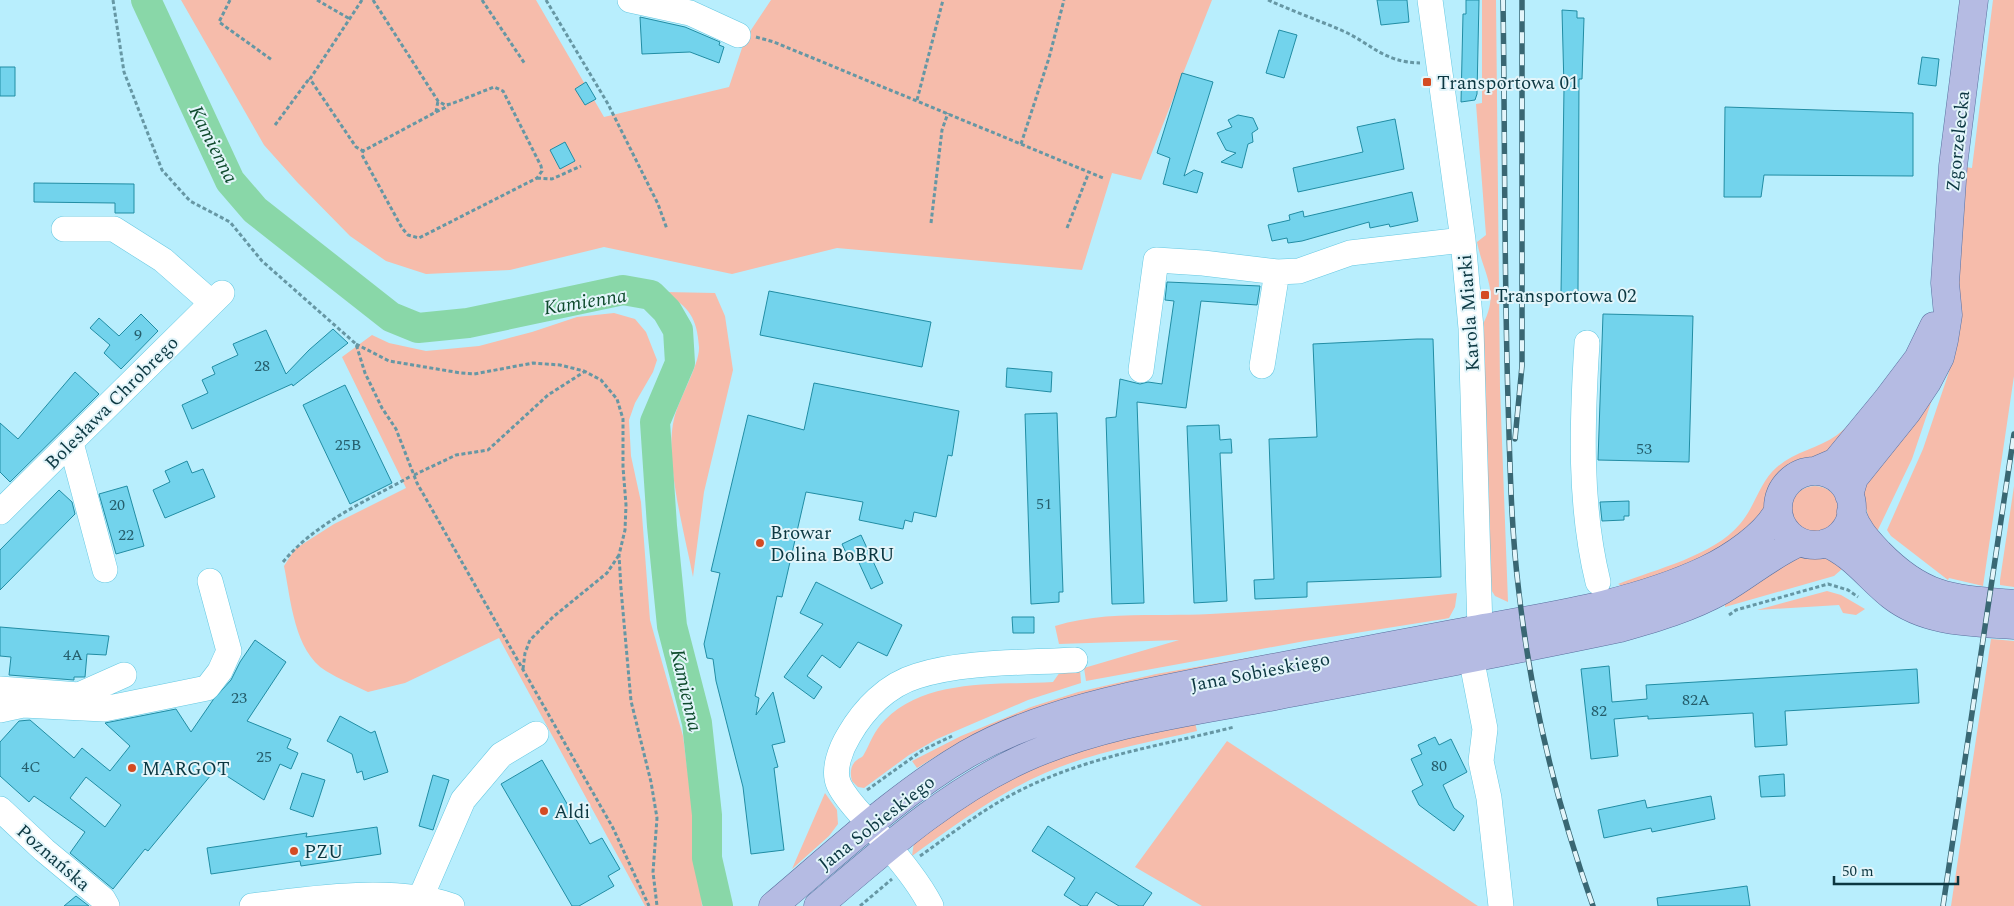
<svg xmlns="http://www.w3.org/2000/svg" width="2014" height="906" font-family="Spectral,serif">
	<rect width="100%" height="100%" fill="#b8eefd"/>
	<path fill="#f6bcab" d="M181 0H536L604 117 729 87 745 39 771 0H1212L1141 180 1112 173 1082 270 837 248 732 274 604 247 510 270 426 274 386 261 350 236 297 182 264 145Z
		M1482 0H1496L1500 388 1508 602 1495 596 1490 588 1480 329C1502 293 1484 277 1477 242L1486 235 1476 104 1482 103Z
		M1993 0H2014V376L1983 586 1949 578 1948 580 1891 536 1887 530 1923 449 1949 372 1965 167 1972 168Z
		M665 292 715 293 725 316 733 370 704 492 693 577C685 534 664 461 674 419 678 400 700 364 699 347 697 317 689 308 665 292Z
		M614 313 635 319 646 332 657 360 653 372 635 403 629 420 631 456 641 502 650 620 683 736 695 828 702 906H645L499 638 405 683 368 692C354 685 339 679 326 671 294 651 291 600 284 566L295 549 334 524 406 488 342 357 372 335 389 343 426 351 479 346 532 332 577 317Z
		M1902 360 1837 450 1793 465 1776 478 1768 491 1764 514 1744 537 1663 576 1622 586 1618 584C1656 569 1713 556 1740 524 1755 507 1760 481 1777 467 1794 452 1819 448 1837 435 1859 419 1884 382 1902 360Z
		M1939 379 1912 459 1874 538 1862 493 1864 474Z
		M1791 510a24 24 0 1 1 48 0a24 24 0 1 1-48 0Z
		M2014 486V587L2000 585V580Z
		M1793 555 1814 559 1830 557 1849 563 1834 576 1725 607V603Z
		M1827 591 1841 595 1865 609 1856 615 1843 613 1839 605 1757 610Z
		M1457 593 1455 607 1449 618 1444 619 1305 641 1086 681 1084 668 1179 640 1059 644 1055 626C1105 610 1159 617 1210 614 1293 610 1375 602 1457 593Z
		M1991 639 2014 641V906H1951Z
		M1305 648 964 743 943 752 917 768 912 761 961 736 1031 707 1078 692 1156 674Z
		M1080 669 1081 683 1028 700 937 739 909 755 864 788 858 787 852 781C850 774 850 765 857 760 859 758 861 758 863 756 871 742 873 732 885 720 926 678 999 685 1053 682L1060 672Z
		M1195 722 1197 731C1146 743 1093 752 1045 773 997 794 955 825 912 856L914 842 956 807 1059 754Z
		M1227 741 1478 906H1202L1135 867Z
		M825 793 837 810 838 824 829 836 792 869Z"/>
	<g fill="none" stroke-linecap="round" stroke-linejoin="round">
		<path stroke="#89d7a8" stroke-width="30" d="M146 0 230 181 255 210 391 317 418 328 468 323 623 290 651 295 667 311 678 330 680 363 655 422 662 526 672 626 697 723 707 815V858L718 906"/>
	</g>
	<path fill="#72d3ec" stroke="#218da4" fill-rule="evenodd" d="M1377 0H1407L1409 22 1381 25Z
		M1466 0H1479L1477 94 1475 100 1461 102 1463 14H1466Z
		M1562 10 1577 11V18H1584L1582 79H1579L1578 293H1561L1564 88Z
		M640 17 685 27 720 42 719 45 724 47 719 63 690 52 642 54Z
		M1279 30 1297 35 1284 78 1266 73Z
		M1922 57 1939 59 1936 86 1918 84Z
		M0 67H15V96H0Z
		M1182 73 1213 82 1184 176 1194 170 1203 173 1197 193 1163 184 1170 158 1157 153Z
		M586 82 596 99 585 105 575 89Z
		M1725 107 1913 113V176L1764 175 1761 197H1724Z
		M1238 115 1253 118 1258 129 1252 133 1253 142 1248 144 1242 168 1221 162 1236 153 1226 150 1217 133 1232 127 1228 120Z
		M1395 119 1404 169 1298 192 1293 168 1363 152 1357 127Z
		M565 142 575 161 560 169 550 150Z
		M34 183 134 184V213H115V203L34 202Z
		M1412 192 1418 221 1390 227 1389 224 1370 228 1369 222 1302 241 1288 243 1287 238 1272 241 1268 225 1290 220 1289 215 1303 211 1304 217Z
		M1167 282 1260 286 1257 305 1201 301 1186 408 1137 402 1144 603 1112 604 1106 418 1116 417 1120 379 1140 384 1148 382 1162 384 1174 301 1165 300Z
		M769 291 931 322 922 367 760 335Z
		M141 314 158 331 121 369 104 353 110 345 90 328 99 318 119 336Z
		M1603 314 1693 316 1689 462 1598 460Z
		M333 329 348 343 293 386 292 384 192 429 182 405 208 393 202 380 215 374 212 367 238 355 233 344 266 330 286 374 309 350Z
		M1417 339H1433L1441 577 1307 582V597L1255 599 1254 580 1274 579 1269 439 1317 437 1313 344Z
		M1007 368 1052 372 1051 392 1006 387Z
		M75 372 99 394 10 482 0 472V423L18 439Z
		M814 383 959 411 952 456 948 455 936 517 914 512 912 522 905 520 903 529 859 520 863 502 806 492 782 597 777 596 755 696 759 698 756 715 773 692 785 742 772 745 778 767 774 768 784 850 751 854 743 787 716 681 713 659 707 658 704 644 720 573 711 571 748 415 804 430Z
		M345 385 392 483 350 504 303 405Z
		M1057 413 1063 592H1059V602L1031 604 1025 414Z
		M1219 425 1220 440 1231 439 1232 453H1220L1227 601 1194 603 1187 426Z
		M187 461 192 473 203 469 215 497 165 518 153 490 170 482 165 471Z
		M127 486 144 546 116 554 99 494Z
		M59 490 72 502 75 514 0 590V550Z
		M1629 501V516H1624V520L1602 521 1600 502Z
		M861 535 883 583 871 589 855 554 848 557 842 544Z
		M816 582 902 625 887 656 858 642 840 668 822 655 807 676 822 687 814 699 784 677 823 624 800 613Z
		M1012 617H1034V633H1013Z
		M0 627 109 636 106 655 87 654 85 677H74V680L9 675 11 657 0 656Z
		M255 640 286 662 247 721 291 739 287 748 298 753 291 769 280 764 264 800 216 769 148 851 145 849 113 889 70 853 85 832 34 796 29 802 0 776V742L19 721 30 720 74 758 82 748 110 771 130 746 105 723 176 709 191 732 213 700 231 680 240 662ZM86 777 121 805 105 827 70 798Z
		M1609 666 1612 702 1647 699 1646 685 1917 669 1919 703 1785 711 1787 745 1755 747 1753 713 1648 719V716L1614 719 1618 756 1591 759 1581 669Z
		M340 716 371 733 375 731 388 772 364 780 362 771 357 773 352 754 327 741Z
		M1435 737 1439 745 1451 739 1467 772 1443 785 1454 808 1464 816 1454 831 1419 805 1412 791 1423 785 1411 759 1422 754 1418 745Z
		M542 760 590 844 602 838 620 869 608 876 614 886 579 906H572L501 784Z
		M302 773 325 780 313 817 290 809Z
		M1784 774 1785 796 1761 797 1759 776Z
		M433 775 449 780 433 830 419 826Z
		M1711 796 1715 819 1652 832 1651 828 1604 838 1598 810 1645 800 1647 808Z
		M1048 826 1152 893 1143 906H1119L1096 892 1087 906H1081L1064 895 1075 878 1032 851Z
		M377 827 381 854 301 866 300 861 211 874 207 848 307 833 306 837Z
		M1747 886 1750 906H1658L1657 898Z
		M76 896 89 906H64Z"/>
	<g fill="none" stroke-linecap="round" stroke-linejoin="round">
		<defs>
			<path id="minor" d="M630 0 690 13 738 35
				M1430 0 1463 240 1471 328 1480 629 1477 643 1473 646
				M64 229H114L163 260 212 303
				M1587 343C1582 422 1579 505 1598 582
				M1262 366 1277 272
				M1141 370 1156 260 1203 263 1277 272 1299 271 1350 253 1463 240
				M71 443 105 570
				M0 512 222 293
				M1471 657 1485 729 1481 761 1489 798 1501 906
				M0 689 79 695 124 675
				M0 710 23 705 104 709 207 688 220 671 229 651 210 581
				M0 809 44 850 103 899 107 906
				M252 906C312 898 395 886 452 906
				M417 906 463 800 501 755 536 734
				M931 906C915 875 889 848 867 821 857 810 846 799 839 785 832 770 841 748 849 735 864 709 887 685 917 676 964 661 1025 663 1075 660"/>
			<path id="major" d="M1815 471 1836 462 1887 400 1918 359 1934 326
				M1778 508a37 37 0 1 1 74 0a37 37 0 1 1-74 0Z
				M1849 495 1854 478 1907 412 1927 382 1940 357 1944 340 1948 315 1945 283 1953 166 1974 0
				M1851 512C1857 530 1867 540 1879 553 1924 599 1953 599 2014 604
				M1826 543C1853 554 1869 578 1892 596 1927 623 1972 622 2014 625
				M773 906C835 854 897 795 967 754 1018 725 1075 709 1132 696 1245 672 1359 652 1473 630 1551 616 1634 604 1706 570 1731 558 1766 535 1778 511
				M818 906C882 852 946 794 1022 759 1101 723 1190 712 1275 696 1390 674 1506 652 1620 628 1655 618 1690 608 1722 590 1748 575 1772 554 1800 542"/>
		</defs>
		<use href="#minor" stroke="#66c8e1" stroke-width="26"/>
		<use href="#major" stroke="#59709f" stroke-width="29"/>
		<path stroke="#6697a4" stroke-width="3" stroke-dasharray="4 2.5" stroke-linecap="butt" d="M113 0 124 72 162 170 190 201 230 222 262 261 356 344 365 373 382 408 396 429 417 483 613 828 649 906
			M230 0 219 22 272 60
			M317 0 350 19
			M362 0 310 79 356 147 363 151
			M373 0 438 101 445 105 451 104 494 87 503 91 541 166 542 171 537 178 419 238 408 235 402 228 362 155 363 151 436 112 438 101
			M482 0 525 64
			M546 0 608 104 658 204 667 229
			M1268 0C1292 11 1318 20 1343 31 1372 44 1383 62 1420 63
			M756 37 774 42 1103 178
			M917 100 943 0
			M436 112 448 106
			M275 125 309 79
			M1021 144 1049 58 1064 0
			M537 178 552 179 581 166
			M931 223 942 130 948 113
			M1067 228 1089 172
			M356 344 389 361 461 373 474 374 533 363 560 365 584 371 601 380 617 399 623 419V467L626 505 625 530 619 555 621 589 631 701 651 782 657 818 653 872 657 906
			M414 475 456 455 488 450 548 395 584 372
			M283 562C316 522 367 501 411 476
			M1729 615 1736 610 1828 584 1848 590 1858 597
			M523 669 525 653 530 640 553 617 607 573 619 555
			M867 790 923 750 952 736
			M920 856C954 832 987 806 1025 788 1090 756 1164 745 1234 727
			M860 906 892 879"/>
		<use href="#minor" stroke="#fff" stroke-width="25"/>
		<use href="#major" stroke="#b5bbe3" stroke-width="28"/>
		<defs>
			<path id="rail" d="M1503 0C1505 133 1504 267 1508 400 1510 465 1511 529 1519 593 1531 700 1557 805 1593 906
				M1515 439 1522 366V0
				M1943 906 2014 434"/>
		</defs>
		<use href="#rail" stroke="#396773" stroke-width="5.5"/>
		<use href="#rail" stroke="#e3f5fa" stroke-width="4" stroke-dasharray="11" stroke-linecap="butt"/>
	</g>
	<g fill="#d44b22" stroke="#e3f5fa" stroke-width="2">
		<rect x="1422" y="77" width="10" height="10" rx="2.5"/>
		<rect x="1480" y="290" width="10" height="10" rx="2.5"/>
		<circle cx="760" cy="543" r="5"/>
		<circle cx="132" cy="768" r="5"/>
		<circle cx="544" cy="811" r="5"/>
		<circle cx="294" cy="851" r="5"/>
	</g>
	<g text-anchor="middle" stroke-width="4" stroke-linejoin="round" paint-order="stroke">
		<g font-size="16" fill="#255e6c">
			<text x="138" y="340">9</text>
			<text x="262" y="371">28</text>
			<text x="348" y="450">25B</text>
			<text x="1644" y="454">53</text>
			<text x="1044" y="509">51</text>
			<text x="117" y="510">20</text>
			<text x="126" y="540">22</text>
			<text x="73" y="660">4A</text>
			<text x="239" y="703">23</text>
			<text x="1696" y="705">82A</text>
			<text x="1599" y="716">82</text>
			<text x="264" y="762">25</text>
			<text x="1439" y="771">80</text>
			<text x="31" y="772">4C</text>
		</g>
		<g font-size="19" fill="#0b3741" stroke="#e3f5fa" text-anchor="start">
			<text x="1437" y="89">Transportowa 01</text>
			<text x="1495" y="302">Transportowa 02</text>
			<text x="770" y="539">Browar<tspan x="770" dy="22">Dolina BoBRU</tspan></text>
			<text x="142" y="775">MARGOT</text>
			<text x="554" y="818">Aldi</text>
			<text x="304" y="858">PZU</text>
		</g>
		<g font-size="19" fill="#0b3741" stroke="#e3f5fa">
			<text transform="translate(1957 141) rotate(-84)" y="7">Zgorzelecka</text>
			<text transform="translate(1468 313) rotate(-94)" y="7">Karola Miarki</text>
			<text transform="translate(111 402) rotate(-45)" y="7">Bolesława Chrobrego</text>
			<text transform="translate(1260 671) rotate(-11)" y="7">Jana Sobieskiego</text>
			<text transform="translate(876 822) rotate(-38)" y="7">Jana Sobieskiego</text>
			<text transform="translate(54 857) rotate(41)" y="7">Poznańska</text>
		</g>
		<g font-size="20" font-style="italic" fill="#0f4b2d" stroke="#e3f5fa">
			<text transform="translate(214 144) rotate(63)" y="7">Kamienna</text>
			<text transform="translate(585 301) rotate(-9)" y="7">Kamienna</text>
			<text transform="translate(687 690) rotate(77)" y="7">Kamienna</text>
		</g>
	</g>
	<path d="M1834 876v8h124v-8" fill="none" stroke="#0b3741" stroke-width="2.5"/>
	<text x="1842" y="876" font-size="15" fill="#0b3741" stroke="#e3f5fa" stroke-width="4" paint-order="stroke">50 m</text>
</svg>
